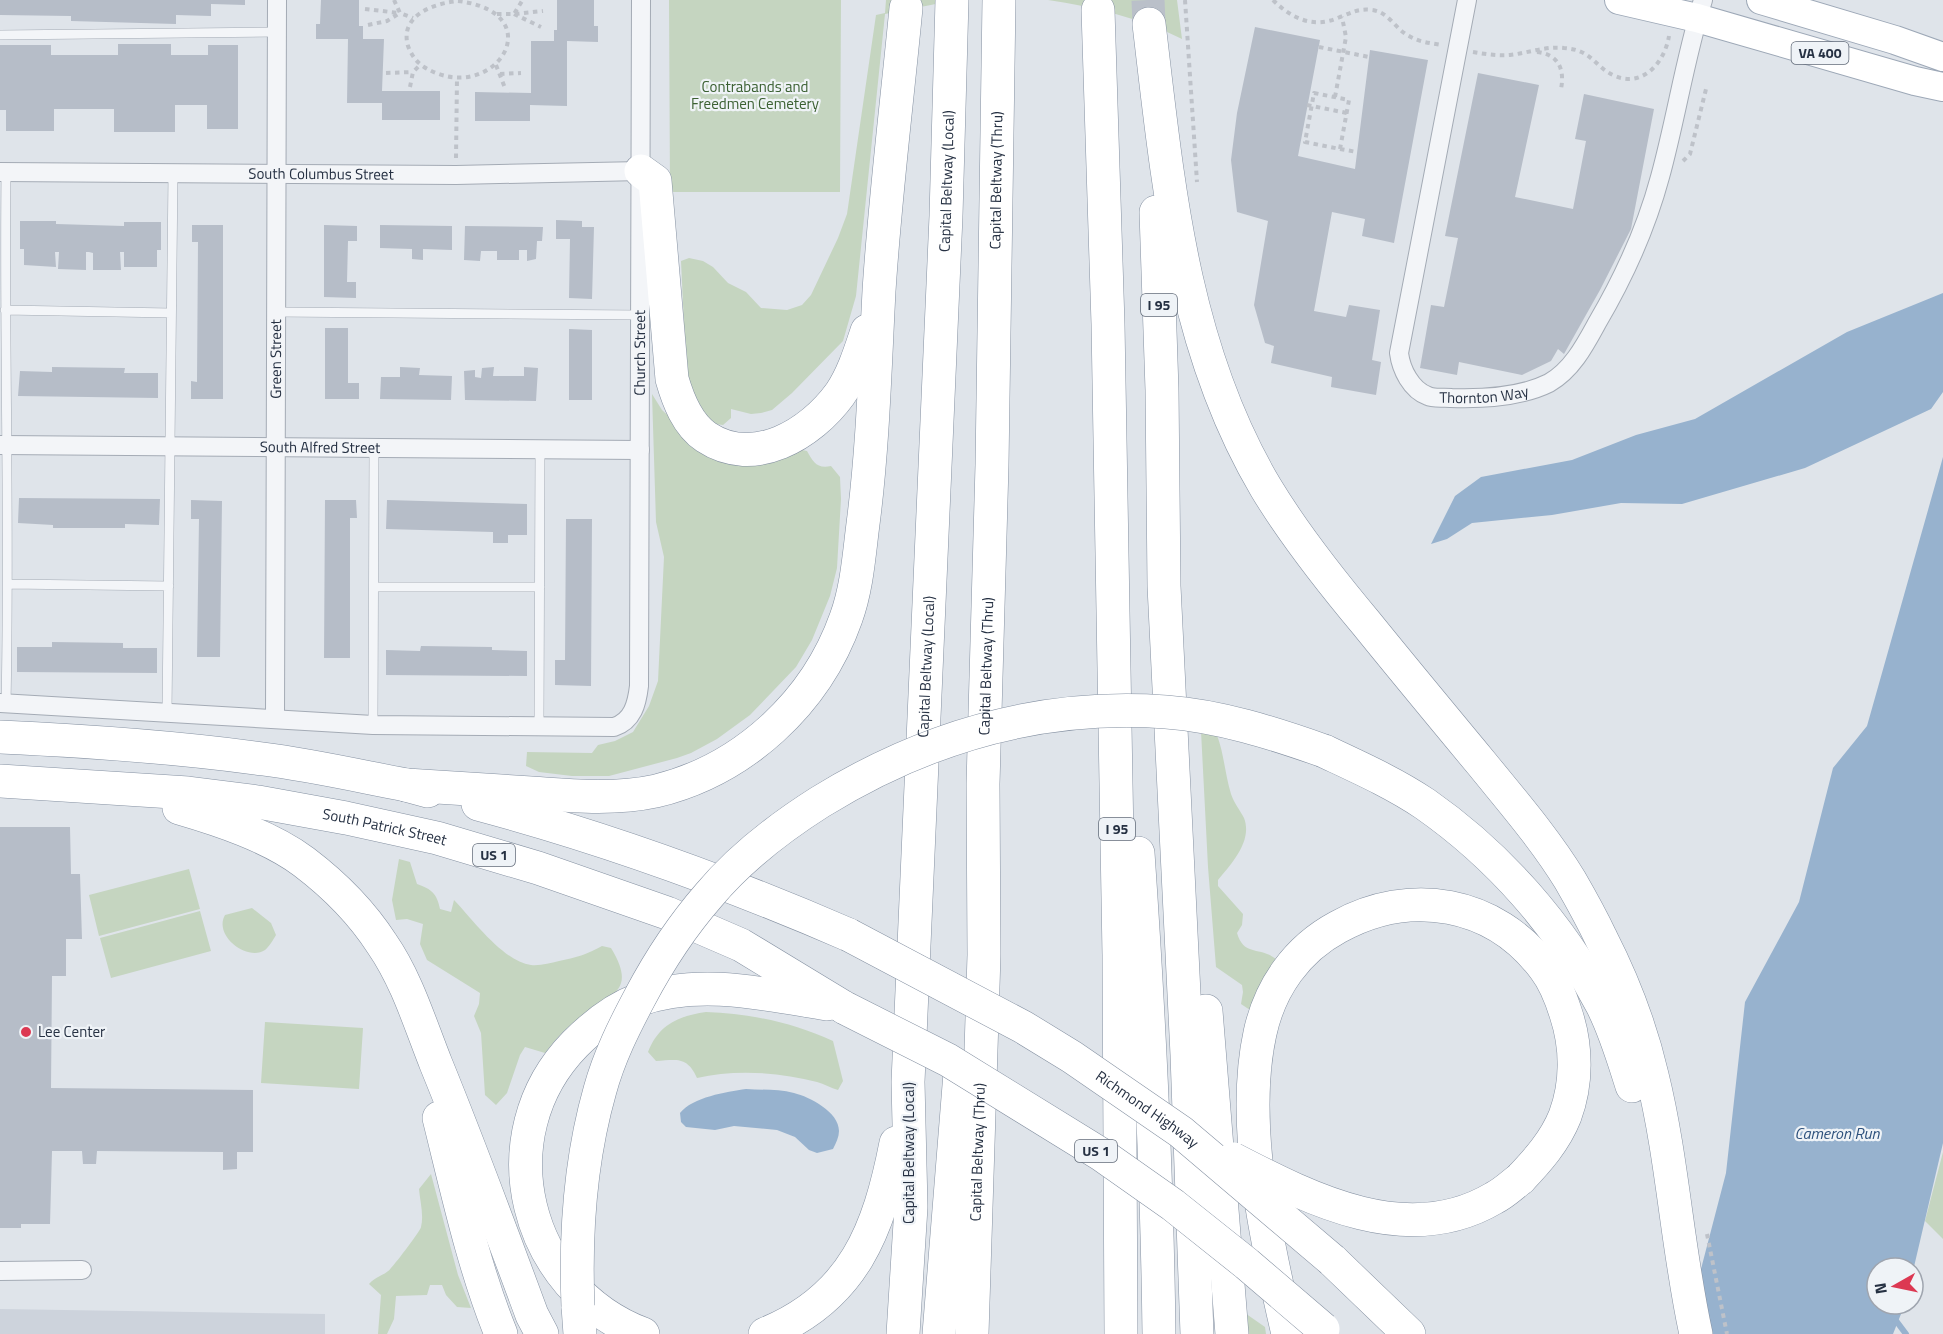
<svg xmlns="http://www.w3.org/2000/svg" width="1943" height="1334" font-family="'Titillium Web',sans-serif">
	<rect width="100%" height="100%" fill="#dfe4ea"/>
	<path fill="#cdd3dc" d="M0 1309 325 1314V1334H0Z"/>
	<path fill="#c5d5c0" d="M669 0H841L840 192H670Z
		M886 0H956L885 14 856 296 843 341 792 393 772 410 761 413 751 414 731 409V418L723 425 708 423 696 407 686 368 681 261 689 258 703 261 713 267 728 283 746 292 761 308 787 310 802 305 811 295 838 238 847 214 876 15 885 13Z
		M1048 0H1177L1182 39C1140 18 1094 7 1048 0Z
		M652 394 662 410 677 424 807 451C813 462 817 469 831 466L840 477 841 499 837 568 830 596 812 640 796 667 750 715 717 739 691 753 677 758 609 776H572L539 772 526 766 527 752 592 753 598 745 615 741 633 732 649 706 658 681 664 557 656 522Z
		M1201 731 1217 735C1224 754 1225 774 1231 794 1234 803 1240 810 1244 818 1253 841 1231 864 1218 880V886L1243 914 1242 925 1237 933C1244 957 1260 946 1276 959L1250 1010 1241 1004 1243 992 1242 985 1216 967 1208 867Z
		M399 859 410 862 417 884C432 889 437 894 440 909L451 912 454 900C474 921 503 961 531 965 540 966 550 963 559 961 575 958 588 954 602 946L611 948C637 991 612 994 582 1016 567 1026 556 1039 545 1053L525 1047 520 1055 507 1093 496 1105 485 1095 481 1033 474 1016 479 1004 480 993 427 960 420 944 423 924 407 919 396 920 392 900Z
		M189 869 200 909 99 936 89 895Z
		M252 908 271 923 276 935C273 940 269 947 265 950 248 962 213 936 225 915Z
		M200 911 211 951 111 978 100 938Z
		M706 1012C752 1014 791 1022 833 1041L843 1081 838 1090C831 1088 824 1084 817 1082 780 1072 734 1069 697 1078 687 1056 677 1060 656 1061L648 1052C659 1024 679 1016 706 1012Z
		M265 1022 363 1028 359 1089 261 1083Z
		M1943 1152V1239L1925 1221Z
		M431 1174 458 1275 471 1308 457 1307 446 1295 442 1285H430L427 1295 396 1296 394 1319 387 1334H378L381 1295 369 1284C376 1276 386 1275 391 1268 396 1263 421 1230 421 1227 424 1215 420 1201 419 1189Z
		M1242 1311 1265 1327 1266 1334H1243Z"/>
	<path fill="#97b2ce" d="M1943 293V392L1931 409 1805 468 1682 504 1621 503 1552 515 1472 523 1447 539 1431 544 1455 496 1481 477 1572 460 1636 435 1695 419 1847 332Z
		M1943 457V1143L1913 1271V1268H1877V1304H1905L1893 1334H1680L1701 1269 1726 1173 1745 1002 1799 902 1833 768 1867 726Z
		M746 1089C761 1090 779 1089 794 1093 810 1097 839 1112 839 1131 839 1137 836 1143 833 1149L817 1153 809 1150 795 1137 777 1130 734 1126 715 1130 686 1127 681 1122 680 1113C693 1097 726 1092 746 1089Z"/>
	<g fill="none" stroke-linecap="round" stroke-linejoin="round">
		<path stroke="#97b2ce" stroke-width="6" d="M1894 1318 1906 1334"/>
	</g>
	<path fill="#b6bdc8" d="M0 0H245V5L211 4V16L176 15V24L71 21V16L0 15Z
		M321 0H359V26H363V39H384L382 91H440V120H382V103H347L348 39H316V24H320Z
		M557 0H594V26H598V42L567 41V106L530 105V121H475V92L531 93V41H554V30H557Z
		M1255 27 1320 40 1298 156 1355 169 1370 50 1428 60 1394 243 1362 236 1365 219 1332 212 1314 311 1346 317 1349 305 1380 310 1372 360 1381 362 1376 395 1331 387 1332 377 1271 363 1274 346 1265 343 1254 305 1268 221 1237 212 1231 160 1237 113Z
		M118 44H171V55H208V45H238V129H207V105H175V132H114V109H54V131H6V110H0V45H51V55H118Z
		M1478 73 1539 85 1515 197 1573 209 1586 141 1575 139 1584 94 1654 109 1631 229 1600 290 1564 354 1558 349 1551 361 1522 375 1459 362 1457 375 1420 368 1431 305 1444 307 1458 238 1445 236Z
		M556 220 582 221V227H594L592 299 569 298 570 239H556Z
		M20 221H56V224L124 226V222H161V250H157V267H124V252H120L121 270H93V253L89 252H86V270L58 269 59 252H55L56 267 24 265V249H20Z
		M192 225H223V399H191V381L197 382 198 242H192Z
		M324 225 357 226V241H348L347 282H356V298L324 297Z
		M380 225 452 226V250L423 249V260L412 259V249L380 248Z
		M465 226 543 227 542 241H537L536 259 527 261V250H519V260H497V251H481L480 261 464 260Z
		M325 328H348V383H359V399H325Z
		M569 329 592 330V400H569Z
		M52 367 125 368 124 373H158V398L18 396 20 371 52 372Z
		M400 367 420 368 419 375 452 376 451 400 380 399 381 377H400Z
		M494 367 493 376H524V367L538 368 536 401 465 400 464 371 475 370V377L481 378 482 368Z
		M19 498 160 499 159 525 125 524V528H53V525L18 523Z
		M191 500 222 501 220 657H197L199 519H191Z
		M325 500H356L357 518H350V658H324Z
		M387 500 527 504V535H508V543H493V532L386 529Z
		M566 519H592L591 686 555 685V660H565Z
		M52 642 123 643V648H157V673L17 672V647H52Z
		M421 646 492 647V650L527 651V676L386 675V650L420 651Z
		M0 827H70L71 874H80L82 939H66V976H52L51 1088 253 1090V1152H237V1169L223 1170V1152L97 1151 96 1164H83L82 1151H52L50 1224H21V1228H0Z"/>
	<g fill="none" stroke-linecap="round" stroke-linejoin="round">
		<path stroke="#bac0c9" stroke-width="33" stroke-dasharray="33 16" stroke-linecap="butt" d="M1148 0 1149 24"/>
		<defs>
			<path id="lane" d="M0 35 277 32
				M5 310 171 313
				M276 312 641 315
				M8 584 169 586
				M374 587H540
				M6 703C10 526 4 349 6 172
				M167 713 173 174
				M373 725 374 449
				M539 726 540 449"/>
			<g id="street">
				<path id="s1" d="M1467 0 1399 353C1401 369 1411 390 1428 396 1434 399 1444 397 1451 398 1482 399 1521 397 1549 383 1572 370 1585 345 1597 323 1624 277 1646 229 1660 177 1676 119 1685 58 1703 0"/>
				<path id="s2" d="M0 172 456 175 641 171"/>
				<path id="s3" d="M0 445 640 450"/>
				<path id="s4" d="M0 703 373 725 614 727C633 721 637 703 639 686L641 0"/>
				<path id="s5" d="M275 719 277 0"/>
				<path d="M0 1271 82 1270"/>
			</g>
			<path id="primary" d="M1619 0 1697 18 1915 81 1943 87
				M1761 0 1895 40 1943 57"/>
			<g id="highway">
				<path d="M1098 10 1108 324 1119 955 1121 1334"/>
				<path d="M1149 24C1168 184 1182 347 1266 488 1295 536 1330 580 1366 623 1404 670 1443 717 1482 764 1512 801 1545 839 1570 880 1581 899 1592 919 1601 938 1623 981 1641 1028 1652 1075 1673 1160 1677 1248 1696 1334"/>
				<path d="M641 171 655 181 672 379C678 400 687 424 706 437 754 469 811 434 840 394 853 375 860 352 867 331"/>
				<path d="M1156 212 1162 390 1164 586 1187 1055 1197 1334"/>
				<path d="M0 737C88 741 176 747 263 759 311 765 359 776 406 785L428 791"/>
				<path d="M1324 751C1358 767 1394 783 1425 804 1498 855 1561 926 1602 1005 1615 1030 1623 1058 1632 1086"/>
				<path id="s6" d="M0 781 188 793 258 802 346 818 437 838 538 868 667 913 741 945 845 1008"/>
				<path d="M406 785C448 788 490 790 531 793 572 796 615 800 656 791 743 770 816 703 846 618 857 588 859 555 863 524 873 447 875 368 879 291 885 197 897 102 906 8"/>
				<path d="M478 804C605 838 729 883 849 935"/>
				<path d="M179 808C220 820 269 836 304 862 333 884 362 913 382 944 407 980 420 1024 436 1064 470 1147 501 1231 532 1315L542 1334"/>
				<path d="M1138 853C1149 1013 1157 1174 1159 1334"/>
				<path d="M1206 1011 1232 1334"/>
				<path d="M439 1118C457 1190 473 1265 501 1334"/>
				<path d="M1332 1260 1409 1334"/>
				<path d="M578 1306 580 1334"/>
				<path d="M643 1334C524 1289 485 1136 575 1044 593 1026 614 1009 638 1000 699 978 765 994 827 1004"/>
				<path d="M765 1334C854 1298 879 1230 896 1143"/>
				<path id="s7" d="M903 1334 911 1207 908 1082 946 216 952 0"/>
				<path d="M939 1334 960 1073"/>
				<path id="s8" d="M972 1334 984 955 983 784 992 465 999 0"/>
				<path d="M1288 1334C1267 1244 1240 1124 1260 1033 1270 987 1297 949 1338 927 1410 887 1495 901 1545 969 1555 982 1561 998 1566 1014 1577 1047 1577 1084 1565 1116 1555 1141 1538 1160 1520 1179"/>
			</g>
		</defs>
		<use href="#lane" stroke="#a4abb5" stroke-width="10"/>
		<use href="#street" stroke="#a4abb5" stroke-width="20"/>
		<use href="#primary" stroke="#9da8b7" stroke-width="30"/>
		<use href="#highway" stroke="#8591a2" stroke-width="34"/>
		<path stroke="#bec2c9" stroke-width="4" stroke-dasharray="4.5 4.5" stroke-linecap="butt" d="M394 0 400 13 413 18
			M1185 0 1197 182
			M1273 0C1292 19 1314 29 1340 17 1351 13 1359 8 1372 10 1389 12 1395 29 1409 36 1419 42 1430 43 1441 45
			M458 1C555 13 493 109 424 67 416 62 411 54 408 46 399 15 435 3 458 1Z
			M365 9 399 13
			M497 14H514L522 1
			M514 14 541 27
			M515 14 543 11
			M368 25 387 21 400 13
			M1319 47 1369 57
			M1473 52C1485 54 1498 56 1510 55 1528 53 1545 46 1564 48 1593 50 1594 67 1615 76 1644 88 1665 61 1669 36
			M1537 52C1558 54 1565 69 1561 89
			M496 65 505 88
			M386 73 413 72
			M500 74 521 73
			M410 87 413 72 420 65
			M1314 93 1349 100 1340 149 1305 142Z
			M1335 97 1346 37 1342 17
			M1307 105 1347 113
			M1340 149 1357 152
			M456 158 457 78
			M1683 161 1690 154 1707 85
			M1707 1234 1727 1334"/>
		<use href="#lane" stroke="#f3f5f8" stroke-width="9"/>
		<use href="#street" stroke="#f3f5f8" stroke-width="18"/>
		<use href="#primary" stroke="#fff" stroke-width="28"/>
		<use href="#highway" stroke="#fff" stroke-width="33"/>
		<defs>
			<g id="highway-bridge">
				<path id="s9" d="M849 935 1023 1027 1072 1057 1181 1132 1332 1260"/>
				<path d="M845 1008 948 1060 1102 1155 1173 1205 1247 1264 1323 1329"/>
				<path d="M1233 1159C1312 1200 1408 1249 1494 1198 1504 1193 1512 1185 1520 1179"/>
				<path d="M578 1306C575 1233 580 1160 600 1090 609 1057 624 1027 640 997 659 961 682 926 709 895 740 858 779 828 820 802 927 736 1041 703 1166 712 1220 716 1273 733 1324 751"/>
			</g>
		</defs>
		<use href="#highway-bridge" stroke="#8591a2" stroke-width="34" stroke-linecap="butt"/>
		<use href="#highway-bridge" stroke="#fff" stroke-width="33"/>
	</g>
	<circle fill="#dc3852" stroke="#eff3f7" stroke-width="2" cx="26" cy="1032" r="6"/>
	<g text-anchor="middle" stroke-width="4.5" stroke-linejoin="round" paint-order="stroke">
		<g fill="#eff3f7" stroke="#626b79" stroke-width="1.5">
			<rect x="1791.5" y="42" width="57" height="22" rx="4.5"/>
			<rect x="1141" y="294" width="36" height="22" rx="4.5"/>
			<rect x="1099" y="818" width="36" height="22" rx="4.5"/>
			<rect x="473" y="844" width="42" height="22" rx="4.5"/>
			<rect x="1075" y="1140" width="42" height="22" rx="4.5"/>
		</g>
		<g font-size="14" font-weight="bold" fill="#263143">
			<text x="1820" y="58">VA 400</text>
			<text x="1159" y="310">I 95</text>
			<text x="1117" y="834">I 95</text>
			<text x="494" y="860">US 1</text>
			<text x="1096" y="1156">US 1</text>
		</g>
		<g font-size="15" fill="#3b6032" stroke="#eff3f7">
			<text x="755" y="92">Contrabands and<tspan x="755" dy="17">Freedmen Cemetery</tspan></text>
		</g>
		<g font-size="15" fill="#263143" stroke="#eff3f7">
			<text dy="5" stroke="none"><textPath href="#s2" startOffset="321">South Columbus Street</textPath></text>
			<text dy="5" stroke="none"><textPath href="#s8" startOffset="1154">Capital Beltway (Thru)</textPath></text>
			<text dy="5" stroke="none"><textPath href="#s7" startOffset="1154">Capital Beltway (Local)</textPath></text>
			<text dy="5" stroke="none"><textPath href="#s4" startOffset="999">Church Street</textPath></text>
			<text dy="5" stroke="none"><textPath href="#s5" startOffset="360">Green Street</textPath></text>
			<text dy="5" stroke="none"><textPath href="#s1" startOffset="470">Thornton Way</textPath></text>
			<text dy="5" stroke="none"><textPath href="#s3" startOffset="320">South Alfred Street</textPath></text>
			<text dy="5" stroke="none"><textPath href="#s7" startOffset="668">Capital Beltway (Local)</textPath></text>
			<text dy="5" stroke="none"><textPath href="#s8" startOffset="668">Capital Beltway (Thru)</textPath></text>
			<text dy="5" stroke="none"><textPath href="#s6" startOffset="388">South Patrick Street</textPath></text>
			<text dy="5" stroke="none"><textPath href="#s9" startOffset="346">Richmond Highway</textPath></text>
			<text transform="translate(909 1153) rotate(-90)" y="5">Capital Beltway (Local)</text>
			<text dy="5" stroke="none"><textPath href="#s8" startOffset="182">Capital Beltway (Thru)</textPath></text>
		</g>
		<g font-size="15" fill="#263143" stroke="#eff3f7" text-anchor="start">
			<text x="38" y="1037">Lee Center</text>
		</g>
		<g font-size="16" font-style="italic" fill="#2c507c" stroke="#eff3f7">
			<text x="1837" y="1139">Cameron Run</text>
		</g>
	</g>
	<g transform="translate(1895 1286) rotate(261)"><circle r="28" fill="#eff3f7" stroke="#9fa5af" stroke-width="1.5"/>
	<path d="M0-4.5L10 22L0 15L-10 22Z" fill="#dc3852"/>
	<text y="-9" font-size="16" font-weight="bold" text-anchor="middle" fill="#263143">N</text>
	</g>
</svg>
